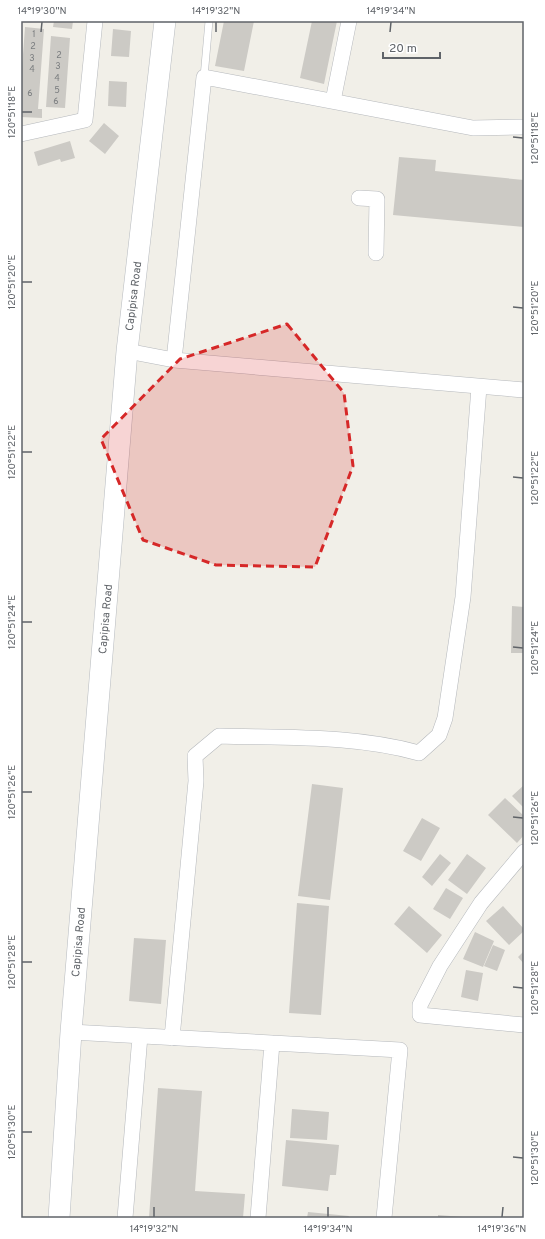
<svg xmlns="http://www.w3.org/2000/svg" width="545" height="1239" font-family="Overpass,sans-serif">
	<rect width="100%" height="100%" fill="#f1efe8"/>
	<path fill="#cccac5" d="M54 21H73L72 29 53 27Z
		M224 21H254L244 71 215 66Z
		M312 21H337L324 84 300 78Z
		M25 27 44 29 38 109H42V118L21 117V82Z
		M113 29 131 31 129 57 111 56Z
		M51 36 70 38 65 108 46 107Z
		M109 81 127 82 126 107 108 106Z
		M104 123 119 136 105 154 89 141Z
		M70 141 75 158 61 162 60 159 38 166 34 152Z
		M399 157 436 160 435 171 524 180V227L393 215Z
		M512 606 524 607V653H511Z
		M312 784 343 788 330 900 298 896Z
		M524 785V808L512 796Z
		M505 798 524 816V835L517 843 488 815Z
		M422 818 440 828 421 861 403 851Z
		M440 854 451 863 432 886 422 877Z
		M467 854 486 868 467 894 448 880Z
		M446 888 463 898 450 919 433 909Z
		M297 903 329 906 321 1015 289 1013Z
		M409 906 442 935 427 953 394 924Z
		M503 906 524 929V931L509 945 486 921Z
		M475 932 494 941 483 967 463 959Z
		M134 938 166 940 161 1004 129 1001Z
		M493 945 505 950 497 971 484 966Z
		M524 951V964L518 957Z
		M466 970 483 973 478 1001 461 997Z
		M158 1088 202 1091 195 1191 245 1194 243 1218H149Z
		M292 1109 329 1112 327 1140 290 1138Z
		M286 1140 339 1145 336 1175H330L328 1191 282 1186Z
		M308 1212 349 1216 348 1218H307Z
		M438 1215 463 1217 462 1218H438Z"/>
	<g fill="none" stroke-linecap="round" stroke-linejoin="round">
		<defs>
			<path id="service" d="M204 77 209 21"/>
			<path id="minor" d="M333 101 349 21
				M21 134 85 120 95 21
				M359 198 377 199 376 253
				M127 351 174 360 524 390
				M174 360 204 77 473 128 524 127
				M524 852 481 903 440 966 420 1005V1015L524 1025
				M71 1032 400 1050 384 1218
				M172 1038 196 781 195 756 219 736C286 738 355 735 419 753L439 735 445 718 463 597 479 387
				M125 1218 140 1036
				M258 1218 272 1043"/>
			<path id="secondary" d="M59 1218 71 1032 127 351 165 21"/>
		</defs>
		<use href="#service" stroke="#b5b8bc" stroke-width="8"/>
		<use href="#minor" stroke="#b5b8bc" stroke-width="16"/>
		<use href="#secondary" stroke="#b6babf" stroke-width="22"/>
		<use href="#service" stroke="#fff" stroke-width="7"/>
		<use href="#minor" stroke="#fff" stroke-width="15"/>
		<use href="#secondary" stroke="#fff" stroke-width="21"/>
	</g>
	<path fill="#d62828" fill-opacity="0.2" stroke="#d62828" stroke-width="3" stroke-dasharray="8 5" stroke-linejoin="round" d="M287 324 344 393 353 466 315 567 216 565 143 540 101 439 180 359Z"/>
	<path fill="none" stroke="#5f6368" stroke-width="1.5" d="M41 32 42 22M216 32V22M390 32 391 22M22 112H32M513 137 523 138M22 282H32M513 307 523 308M22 452H32M513 477 523 478M22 622H32M513 647 523 648M22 792H32M513 817 523 818M22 962H32M513 987 523 988M22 1132H32M513 1157 523 1158M154 1217V1207M328 1217V1207M502 1217 503 1207"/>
	<g text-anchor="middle" stroke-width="3" stroke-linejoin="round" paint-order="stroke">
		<g font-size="9" fill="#7a7d7f">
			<text x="34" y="37">1</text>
			<text x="33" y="49">2</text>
			<text x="59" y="58">2</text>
			<text x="32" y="61">3</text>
			<text x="58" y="69">3</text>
			<text x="32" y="72">4</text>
			<text x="57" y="81">4</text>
			<text x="57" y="93">5</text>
			<text x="30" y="96">6</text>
			<text x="56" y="104">6</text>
		</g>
		<g font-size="11" fill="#5f6368" stroke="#fff">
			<text transform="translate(133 296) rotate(-83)" y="4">Capipisa Road</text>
			<text transform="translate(105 619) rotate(-85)" y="4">Capipisa Road</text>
			<text transform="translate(78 942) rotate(-85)" y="4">Capipisa Road</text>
		</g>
	</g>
	<rect width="545" height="1239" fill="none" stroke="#ffffff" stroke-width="44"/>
	<path d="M383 52v6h57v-6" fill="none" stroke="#5f6368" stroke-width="2"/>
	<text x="389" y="52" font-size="12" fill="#5f6368" stroke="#ffffff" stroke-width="3" paint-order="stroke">20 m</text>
	<rect x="22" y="22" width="501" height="1195" fill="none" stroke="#5f6368" stroke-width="1.5"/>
	<g font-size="10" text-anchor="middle" fill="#5f6368">
		<text x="42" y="14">14°19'30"N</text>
		<text x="216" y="14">14°19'32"N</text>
		<text x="391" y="14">14°19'34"N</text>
		<text transform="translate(11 112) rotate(-90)" y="4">120°51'18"E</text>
		<text transform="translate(534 138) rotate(-90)" y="4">120°51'18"E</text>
		<text transform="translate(11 282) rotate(-90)" y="4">120°51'20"E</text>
		<text transform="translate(534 308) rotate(-90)" y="4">120°51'20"E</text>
		<text transform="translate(11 452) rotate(-90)" y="4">120°51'22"E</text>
		<text transform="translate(534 478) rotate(-90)" y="4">120°51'22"E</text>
		<text transform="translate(11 622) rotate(-90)" y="4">120°51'24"E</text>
		<text transform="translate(534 648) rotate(-90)" y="4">120°51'24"E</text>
		<text transform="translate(11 792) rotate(-90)" y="4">120°51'26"E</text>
		<text transform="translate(534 818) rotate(-90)" y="4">120°51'26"E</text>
		<text transform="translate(11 962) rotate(-90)" y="4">120°51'28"E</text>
		<text transform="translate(534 988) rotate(-90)" y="4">120°51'28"E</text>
		<text transform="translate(11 1132) rotate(-90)" y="4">120°51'30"E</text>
		<text transform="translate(534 1158) rotate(-90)" y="4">120°51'30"E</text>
		<text x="154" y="1232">14°19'32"N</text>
		<text x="328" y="1232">14°19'34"N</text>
		<text x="502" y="1232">14°19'36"N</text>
	</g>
</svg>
